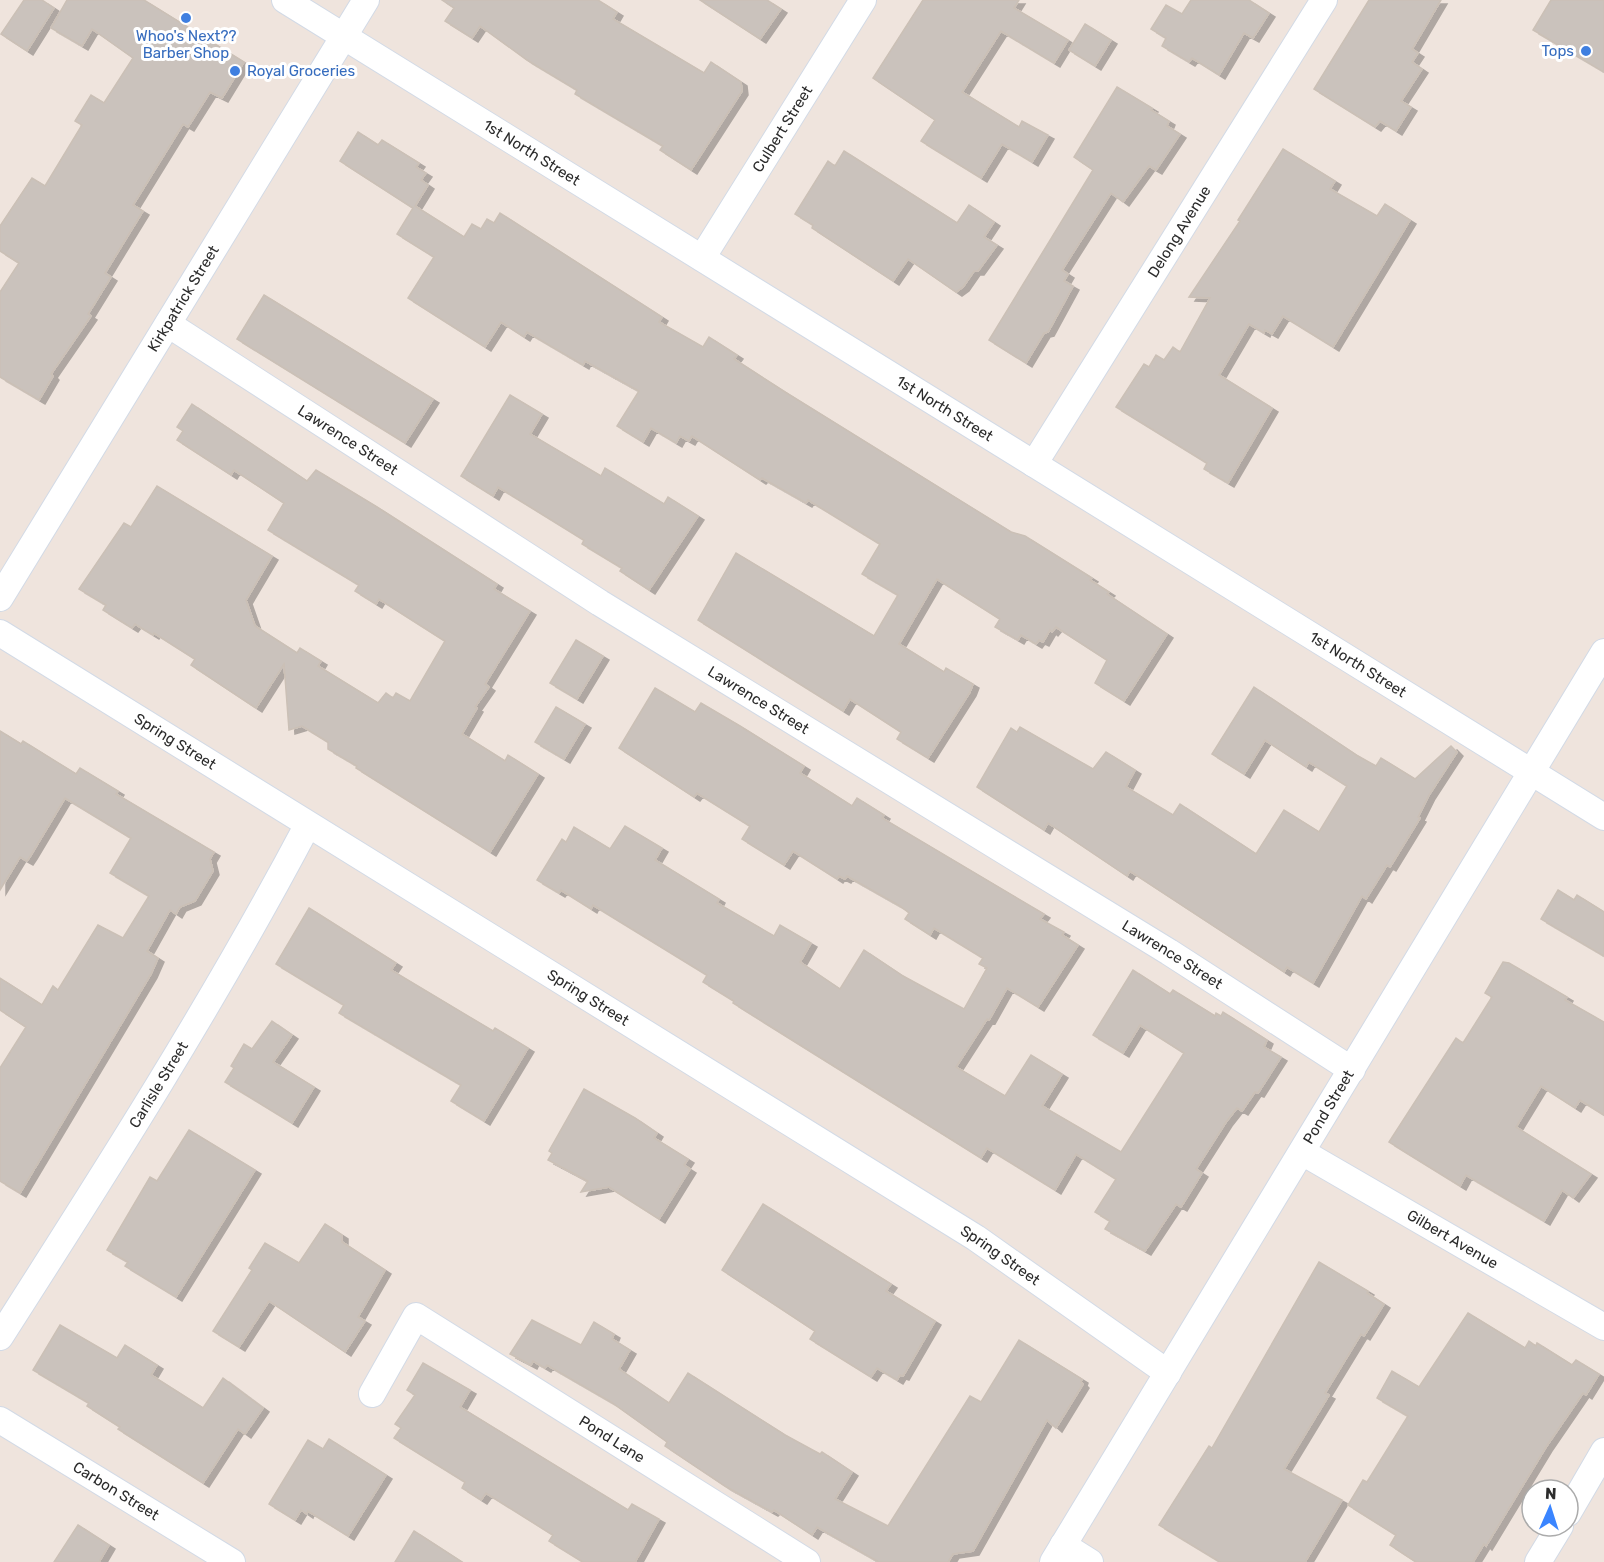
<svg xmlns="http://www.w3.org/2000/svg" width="1604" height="1562" font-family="Rubik,sans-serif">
	<defs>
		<filter id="shadow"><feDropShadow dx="6" dy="4" stdDeviation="0" flood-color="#0004"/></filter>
	</defs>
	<rect width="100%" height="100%" fill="#efe4dd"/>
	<path fill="#cac2bc" stroke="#cbc0b6" stroke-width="1.5" filter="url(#shadow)" d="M24 0H42L54 8 27 51 1 34Z
		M67 0H144L244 62 222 98 210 92 188 127 183 124 133 205 143 211 105 273 111 277 88 314 91 316 51 374 53 376 39 400 0 377V292L19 263 0 251V226L32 178 45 186 82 125 75 121 91 95 104 103 133 58 92 29 82 46 51 28Z
		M442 0H598L617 12 613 19 704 73 711 62 741 82 742 91 691 170 660 150 663 146 575 94 577 90 527 60 480 26 472 38 445 21 454 8Z
		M700 0H767L781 9 760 39Z
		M923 0H1019L1014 8 1068 40 1054 63 1001 31 962 92 1019 127 1022 121 1048 135 1032 162 1002 144 981 178 921 141 935 120 873 78Z
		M1191 0H1249L1269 13 1253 38 1244 33 1219 75 1192 58 1189 62 1162 46 1166 38 1151 29 1166 5 1182 14Z
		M1369 0H1441L1412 49 1418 53 1412 62 1422 69 1401 101 1411 107 1396 131 1380 121 1375 127 1314 89Z
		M1551 0H1604V72L1533 30Z
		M1085 24 1111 40 1095 66 1069 50Z
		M1117 87 1152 108 1151 110 1169 121 1167 126 1180 134 1156 170 1149 166 1123 202 1111 193 1062 270 1068 274 1064 281 1073 286 1048 332 1044 333 1026 363 989 340 1093 170 1074 157Z
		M358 132 378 145 382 140 419 163 416 167 426 173 421 180 428 185 415 206 464 237 472 224 481 229 487 219 494 223 500 213 662 317 659 322 703 347 709 337 737 355 734 359 785 392 1011 532 1025 536 1092 578 1090 580 1109 592 1107 594 1167 634 1124 701 1095 683 1107 660 1056 627 1052 632 1050 630 1043 642 1039 640 1036 644 1021 635 1018 640 995 627 1000 619 937 579 899 644 944 672 946 668 973 684 970 692 928 758 897 739 901 732 850 699 843 711 698 620 736 553 874 636 898 595 862 574 880 544 808 500 806 503 762 478 760 480 692 436 689 441 680 436 676 443 651 428 643 442 617 426 639 391 585 361 583 365 527 332 524 337 501 322 485 347 408 298 434 257 397 234 413 208 340 161Z
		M1283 149 1335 181 1330 189 1377 216 1385 204 1410 220 1333 347 1283 316 1272 334 1265 330 1264 333 1249 324 1219 375 1272 408 1228 483 1204 469 1207 463 1116 407 1144 364 1149 367 1156 355 1164 360 1173 347 1180 352 1210 298 1189 297 1240 221 1238 220Z
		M844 151 957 223 969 205 994 222 984 237 997 245 978 271H974L963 287 956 292 908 259 893 281 812 228 813 225 795 214 828 161 835 166Z
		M264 295 433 399 405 443 237 339Z
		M510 395 542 414 530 434 601 476 605 468 664 504 668 497 698 516 649 590 620 571 622 568 582 544 584 540 498 487 493 496 461 476Z
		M192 404 307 481 316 470 377 507 497 584 494 589 530 611 485 684 489 687 475 707 477 708 462 734 505 761 508 755 538 774 490 852 356 768 357 766 328 749V742L302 726 289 730 284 664 256 708 191 665 195 659 154 633 153 635 135 624 132 628 103 610 106 605 79 589 124 523 131 527 157 486 272 556 246 600 255 626 297 653 300 648 321 661 318 666 378 703 386 693 393 698 396 693 410 701 445 641 379 599 376 604 355 591 359 585 268 530 284 503 234 470 231 475 177 440 183 431 177 427Z
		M576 640 603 656 577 699 550 683Z
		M1254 687 1358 756 1376 766 1381 758 1415 779 1451 746 1457 752 1429 795 1418 817 1420 818 1390 867 1387 865 1366 899 1362 896 1313 983 1287 967 1284 972 1130 871 1127 876 1048 823 1044 830 977 787 1011 728 1017 732 1020 727 1093 769 1106 752 1135 770 1126 787 1173 815 1180 804 1256 854 1284 810 1319 832 1347 786 1309 762 1306 767 1265 740 1244 774 1212 754Z
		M655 688 695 712 701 703 740 726 804 766 800 773 852 806 857 798 884 815 882 818 1044 914 1040 919 1064 932 1062 935 1078 945 1038 1007 1007 988 989 1020 987 1019 956 1067 1005 1096 1031 1055 1062 1074 1042 1106 1121 1152 1184 1053 1140 1025 1123 1053 1093 1035 1133 970 1170 994 1173 990 1215 1016 1216 1013 1221 1016 1223 1012 1267 1040 1264 1047 1281 1057 1258 1093 1255 1092 1242 1111 1237 1108 1226 1122 1196 1169 1202 1173 1181 1207 1176 1204 1145 1251 1105 1229 1110 1221 1095 1212 1116 1179 1076 1154 1055 1190 987 1148 981 1158 733 1003 734 1001 703 982 707 975 593 905 591 909 561 890 559 893 537 880 562 839 566 842 574 827 610 849 625 826 662 848 655 860 719 899 717 903 774 936 780 925 811 943 800 962 840 989 864 950 903 976 964 1009 987 968 979 964 983 958 934 928 930 935 905 919 909 913 900 906 847 876 845 879 839 876 837 879 793 851 784 865 742 839 750 826 697 793 694 797 619 748Z
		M556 707 585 724 564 759 535 742Z
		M0 731 21 744 23 741 76 774 80 768 118 791 116 794 214 852 210 859 213 871 195 901 180 907 176 914 170 910 147 951 158 958 151 974 20 1193 0 1181V1068L26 1027 0 1010V978L42 1005 53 986 58 990 98 925 123 938 149 896 110 873 131 838 65 798 31 855 27 861 20 857 0 890Z
		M1558 890 1574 900 1577 895 1604 912V956L1541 919Z
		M309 908 396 963 391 970 493 1031 495 1028 528 1048 484 1121 451 1101 461 1085 339 1013 344 1005 276 964Z
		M1503 962 1509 963 1567 997 1565 1000 1604 1022V1115L1580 1100 1575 1108 1541 1086 1516 1127 1591 1174 1573 1198 1562 1190 1544 1221 1466 1175 1460 1186 1389 1142 1456 1038 1463 1043 1492 997 1485 993Z
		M272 1021 292 1035 273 1062 314 1087 292 1123 225 1082 234 1068 231 1066 244 1044 252 1049Z
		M584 1089 635 1118 657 1133 654 1138 688 1159 684 1165 690 1169 659 1219 609 1187 581 1192 588 1181 548 1160 552 1153 549 1151Z
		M189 1130 255 1170 176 1297 125 1266 128 1262 107 1250 150 1177 157 1181Z
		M763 1204 891 1284 886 1291 935 1321 903 1376 900 1375 897 1380 877 1368 871 1377 810 1339 815 1331 722 1270Z
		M325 1224 342 1235V1242L385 1270 358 1317 365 1321 345 1352 269 1301 239 1347 213 1331 252 1270 249 1268 265 1243 299 1263Z
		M1319 1262 1368 1291 1367 1293 1384 1304 1364 1336 1361 1334 1325 1393 1329 1395 1284 1469 1342 1500 1305 1562H1220L1159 1525 1209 1446 1212 1448Z
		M1468 1313 1525 1348 1529 1341 1536 1346 1537 1343 1572 1365 1576 1360 1599 1374 1586 1395 1583 1393 1546 1447 1486 1546 1484 1544 1473 1562H1416L1390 1545 1396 1535 1348 1505 1363 1480 1367 1482 1408 1416 1377 1398 1392 1371 1419 1387Z
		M532 1320 581 1345 594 1322 614 1334 612 1339 630 1350 619 1369 669 1403 688 1373 785 1435 820 1454 822 1452 852 1472 835 1499 888 1526 970 1396 981 1402 1019 1340 1082 1379 1081 1382 1083 1384 1056 1428 1047 1420 973 1551 953 1554 948 1562H879L817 1527 812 1535 774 1510 772 1512 725 1486 665 1446 667 1442 611 1402 547 1365 545 1368 533 1361 531 1365 510 1354Z
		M60 1325 117 1358 125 1345 157 1365 151 1375 203 1408 223 1378 263 1408 245 1434 238 1429 203 1483 118 1429 120 1427 87 1406 89 1403 33 1370Z
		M423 1363 470 1390 460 1407 628 1510 632 1504 659 1519 635 1562H583L549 1541 553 1535 486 1493 481 1500 462 1488 465 1482 394 1438 401 1428 395 1424 415 1395 407 1390Z
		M329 1439 386 1475 348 1536 308 1511 307 1514 301 1510 295 1520 269 1504 308 1440 323 1449Z
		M78 1525 109 1545 99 1562H54Z
		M414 1531 462 1562H395Z"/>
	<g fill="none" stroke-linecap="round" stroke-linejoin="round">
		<defs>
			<g id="street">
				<path id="s1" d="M285 0 1604 817"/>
				<path id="s2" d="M702 258 863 0"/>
				<path id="s3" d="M168 324 600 603 1169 952 1352 1070"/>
				<path id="s4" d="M1034 464 1324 0"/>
				<path id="s5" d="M0 598 366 0"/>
				<path id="s6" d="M0 633 976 1238 1168 1373"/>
				<path id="s7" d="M1302 1152 1604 1327"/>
				<path id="s8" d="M0 1337C107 1170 214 1002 307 826"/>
				<path id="s9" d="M372 1394 416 1316 807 1562"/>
				<path id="s10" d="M0 1420 232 1562"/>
				<path d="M1568 1513 1604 1451"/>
				<path d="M1063 1545 1090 1562"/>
				<path id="s11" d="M1053 1562 1604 652"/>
				<path d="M1538 1562 1560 1526"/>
			</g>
		</defs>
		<use href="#street" stroke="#d2dae6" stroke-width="28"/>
		<use href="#street" stroke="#fff" stroke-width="26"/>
	</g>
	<g fill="#3f7fe0" stroke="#fff" stroke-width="2">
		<circle cx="186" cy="18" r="6"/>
		<circle cx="1586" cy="51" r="6"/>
		<circle cx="235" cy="71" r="6"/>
	</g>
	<g text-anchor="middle" stroke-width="6" stroke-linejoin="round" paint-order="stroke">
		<g font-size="15" fill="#366cbe" stroke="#fff">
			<text x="186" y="41">Whoo's Next??<tspan x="186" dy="17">Barber Shop</tspan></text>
			<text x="1574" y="56" text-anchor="end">Tops</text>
			<text x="247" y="76" text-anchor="start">Royal Groceries</text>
		</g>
		<g font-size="15" fill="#2c2c2c" stroke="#fff">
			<text dy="5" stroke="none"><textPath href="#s2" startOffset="152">Culbert Street</textPath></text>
			<text dy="5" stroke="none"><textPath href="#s1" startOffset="290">1st North Street</textPath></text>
			<text dy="5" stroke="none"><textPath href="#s4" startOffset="274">Delong Avenue</textPath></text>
			<text dy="5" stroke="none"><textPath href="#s5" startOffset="351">Kirkpatrick Street</textPath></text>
			<text dy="5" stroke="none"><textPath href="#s1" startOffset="776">1st North Street</textPath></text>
			<text dy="5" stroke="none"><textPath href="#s3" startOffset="214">Lawrence Street</textPath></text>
			<text dy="5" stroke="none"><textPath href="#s1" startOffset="1262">1st North Street</textPath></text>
			<text dy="5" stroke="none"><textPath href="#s3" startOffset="700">Lawrence Street</textPath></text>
			<text dy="5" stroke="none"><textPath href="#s6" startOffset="206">Spring Street</textPath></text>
			<text dy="5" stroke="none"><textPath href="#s3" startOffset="1186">Lawrence Street</textPath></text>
			<text dy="5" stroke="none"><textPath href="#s6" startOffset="692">Spring Street</textPath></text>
			<text dy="5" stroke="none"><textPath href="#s8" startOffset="298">Carlisle Street</textPath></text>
			<text dy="5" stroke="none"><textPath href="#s11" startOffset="532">Pond Street</textPath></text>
			<text dy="5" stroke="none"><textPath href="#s7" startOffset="174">Gilbert Avenue</textPath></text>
			<text dy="5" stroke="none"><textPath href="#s6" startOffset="1178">Spring Street</textPath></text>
			<text dy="5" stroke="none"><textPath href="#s9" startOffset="321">Pond Lane</textPath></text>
			<text dy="5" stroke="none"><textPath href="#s10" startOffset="136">Carbon Street</textPath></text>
		</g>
	</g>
	<g transform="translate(1550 1508) rotate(3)"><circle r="28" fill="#ffffff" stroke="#ababab" stroke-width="1.5"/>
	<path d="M0-4.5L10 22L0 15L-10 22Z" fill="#3a85ff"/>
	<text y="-9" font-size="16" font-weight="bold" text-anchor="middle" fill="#2c2c2c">N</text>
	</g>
</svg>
